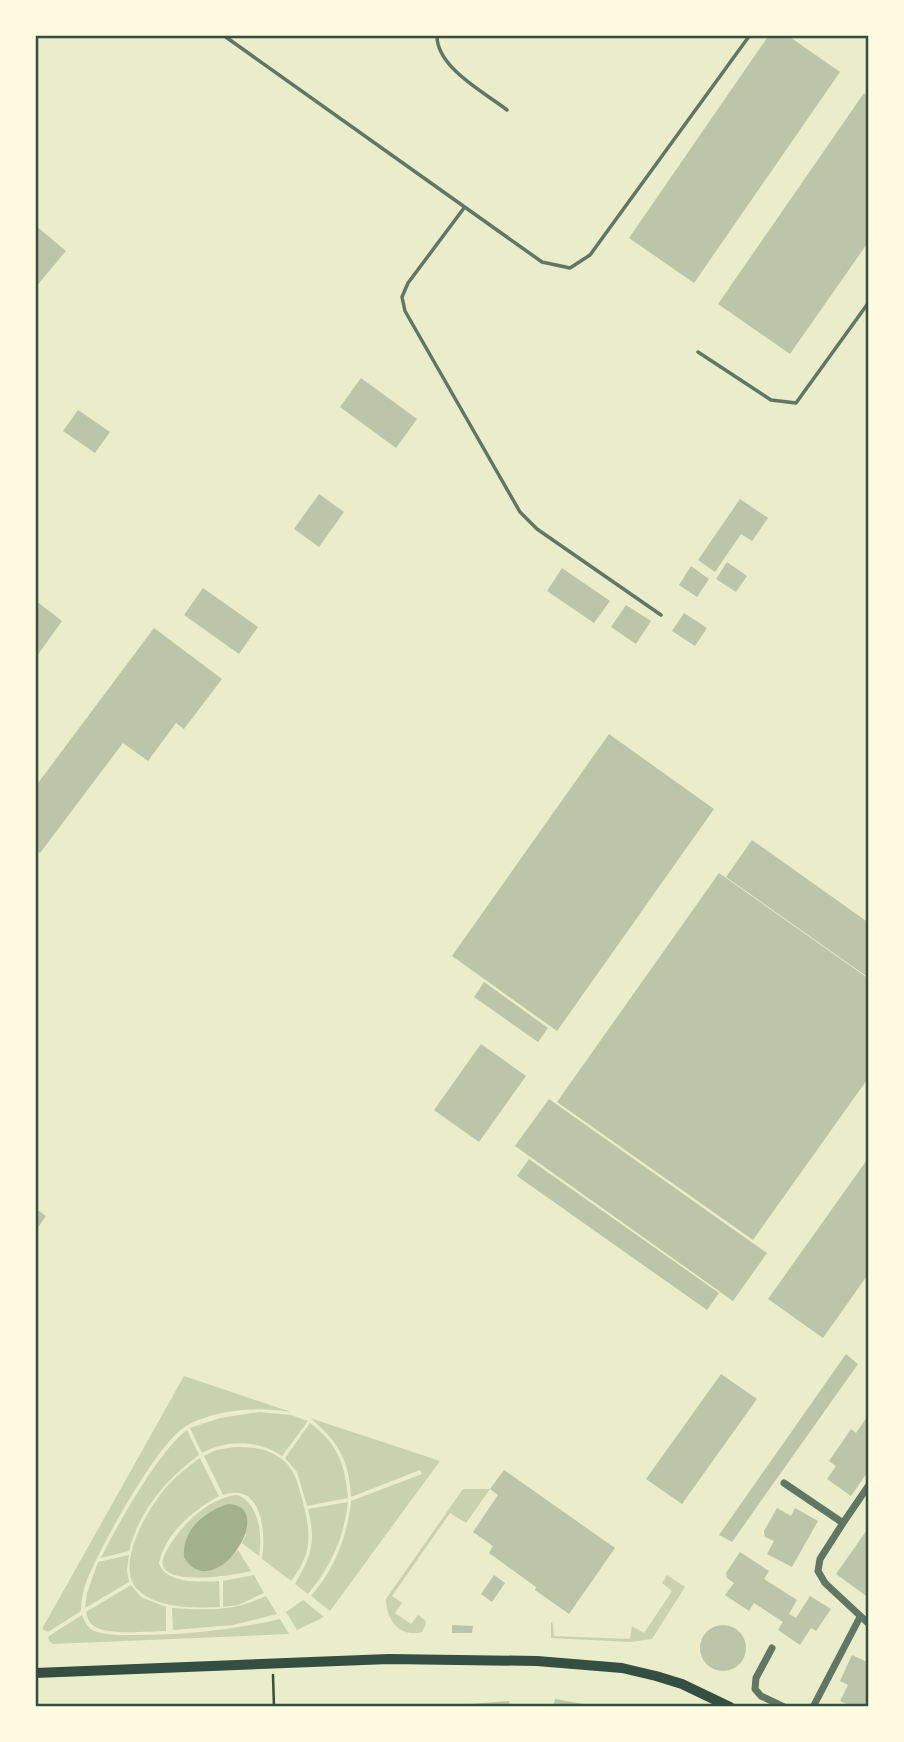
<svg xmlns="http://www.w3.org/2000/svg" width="904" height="1742" font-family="'Alegreya Sans',sans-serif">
	<rect width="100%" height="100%" fill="#e9edc9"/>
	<path fill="#cad2ad" d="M184 1376 291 1412C258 1406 216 1409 186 1426 158 1442 100 1547 87 1580 83 1590 81 1600 81 1611L48 1632 42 1629Z
		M259 1412 291 1415 308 1421 282 1456C259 1440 227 1439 202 1453L190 1428 220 1418Z
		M310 1418 440 1461 330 1611 311 1596C335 1568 347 1538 351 1501L422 1474 420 1470 351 1497C349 1460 339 1442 310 1418Z
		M310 1423C338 1444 345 1464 348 1498L307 1506 297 1472 285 1458Z
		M187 1430 199 1455C166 1479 139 1511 129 1551L101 1558C116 1527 160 1449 187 1430Z
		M234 1447C253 1447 269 1448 284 1461 294 1470 298 1483 301 1495 310 1529 315 1551 291 1581L262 1559C266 1531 262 1482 223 1495L204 1456 216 1450Z
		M200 1458 219 1496C193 1511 166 1532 159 1563 165 1584 201 1582 219 1581L220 1607C194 1608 157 1609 137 1589 115 1565 147 1510 164 1490 174 1478 187 1467 200 1458Z
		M463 1489H490L466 1523 450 1513 392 1596 402 1603 395 1613 411 1624 418 1615 425 1620 426 1624 422 1632C400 1638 386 1620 386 1599Z
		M237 1495C259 1502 263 1537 259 1556L242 1543 247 1533 193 1567C211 1574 226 1563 238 1550L251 1571C236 1575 170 1586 163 1566 161 1561 165 1554 167 1550 180 1526 208 1498 237 1495Z
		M348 1502C344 1538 331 1566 308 1594L295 1584C312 1556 316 1541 308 1509Z
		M129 1555 127 1570 129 1582 85 1608 87 1593 98 1562Z
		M254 1575 264 1593 238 1605 223 1607V1581Z
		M667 1575 685 1587 652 1639 630 1642 551 1638V1622L553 1624 554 1636 630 1639 632 1626 644 1633 672 1591 662 1583Z
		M131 1585 141 1597 166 1607V1631C149 1631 108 1636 94 1626 89 1623 87 1617 86 1612Z
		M266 1596 277 1614 233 1625 173 1630 172 1608C210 1610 231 1612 266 1596Z
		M303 1600 324 1617 297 1630 286 1612Z
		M82 1615C85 1622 88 1629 95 1631 108 1636 125 1635 139 1635 186 1635 233 1630 280 1619L289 1634 53 1644 49 1641 48 1637 52 1634Z"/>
	<path fill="#a3b18a" d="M228 1504C280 1505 214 1608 184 1557 182 1530 204 1512 228 1504Z"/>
	<path fill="#bcc5a7" d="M769 35H787L840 72 694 283 629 238Z
		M864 93 869 97V241L790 354 718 304Z
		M35 225 66 251 35 288Z
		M361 378 417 419 396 448 340 407Z
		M78 410 110 432 95 453 63 431Z
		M319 494 344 512 319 547 294 529Z
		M740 499 768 518 752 541 741 534 715 572 698 560Z
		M727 562 747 576 736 592 716 579Z
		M691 566 709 579 697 597 679 585Z
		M562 568 610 601 594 623 547 591Z
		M203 588 258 627 239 654 184 615Z
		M35 600 62 621 37 656 35 654Z
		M626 605 651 621 636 644 611 627Z
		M684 613 707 628 695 646 672 631Z
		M154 628 222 679 184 729 176 723 148 761 123 743 40 853 35 849V787Z
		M609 734 714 809 557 1031 452 956Z
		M752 840 869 923V978L726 877Z
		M719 873 869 979V1077L753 1240 557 1102Z
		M484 982 548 1028 538 1042 474 997Z
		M481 1044 526 1076 479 1142 434 1110Z
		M549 1099 767 1253 733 1301 515 1146Z
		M869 1157V1273L823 1338 768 1299Z
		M529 1159 719 1293 707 1310 517 1176Z
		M35 1208 46 1216 35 1232Z
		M846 1354 858 1364 732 1542 719 1535Z
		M721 1374 757 1399 682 1504 646 1479Z
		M869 1414V1463L867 1466 869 1470 851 1496 827 1479 836 1466 829 1461 851 1429 856 1433Z
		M504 1470 615 1548 569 1614 535 1590 536 1587 489 1553 493 1546 473 1532 498 1495 490 1489Z
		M777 1508 791 1516 795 1508 818 1521 792 1567 767 1554 774 1541 765 1537 764 1531Z
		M869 1527V1598L836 1574Z
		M740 1552 769 1571 764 1579 797 1600 789 1614 796 1618 810 1596 831 1609 816 1631 811 1628 800 1645 778 1630 783 1622 754 1603 749 1611 725 1595 734 1583 727 1578 726 1573Z
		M494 1575 505 1583 492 1602 481 1594Z
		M452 1625 473 1626 472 1633H452Z
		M700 1648a23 23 0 1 1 46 0a23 23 0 1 1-46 0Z
		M852 1655 869 1663V1707H853L840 1701 848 1685 840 1681Z
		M555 1699 595 1706V1707H553Z
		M509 1701 510 1707H456V1705Z"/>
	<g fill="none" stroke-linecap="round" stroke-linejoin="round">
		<path stroke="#344e41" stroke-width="2.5" d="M273 1675 274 1707"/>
		<path stroke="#617663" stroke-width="3.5" d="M223 35 542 262 570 268 590 255 750 35
			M437 35C436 67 484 92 507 110
			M464 208 408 283 402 297 405 311 520 512 537 529 661 615
			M698 352 771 400 796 403 869 302"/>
		<path stroke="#617663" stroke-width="7" d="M784 1483 843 1523 820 1559 818 1571 825 1583 869 1624
			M843 1523 869 1485
			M772 1648 756 1678 755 1689 761 1696 784 1707
			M813 1707 860 1617"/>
		<path stroke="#344e41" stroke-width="10" d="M35 1673 389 1659 537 1661 622 1668 656 1676 682 1684 730 1707"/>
	</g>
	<rect width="904" height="1742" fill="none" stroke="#fefae0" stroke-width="74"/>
	<rect x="37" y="37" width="830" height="1668" fill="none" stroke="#344e41" stroke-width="2.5"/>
</svg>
